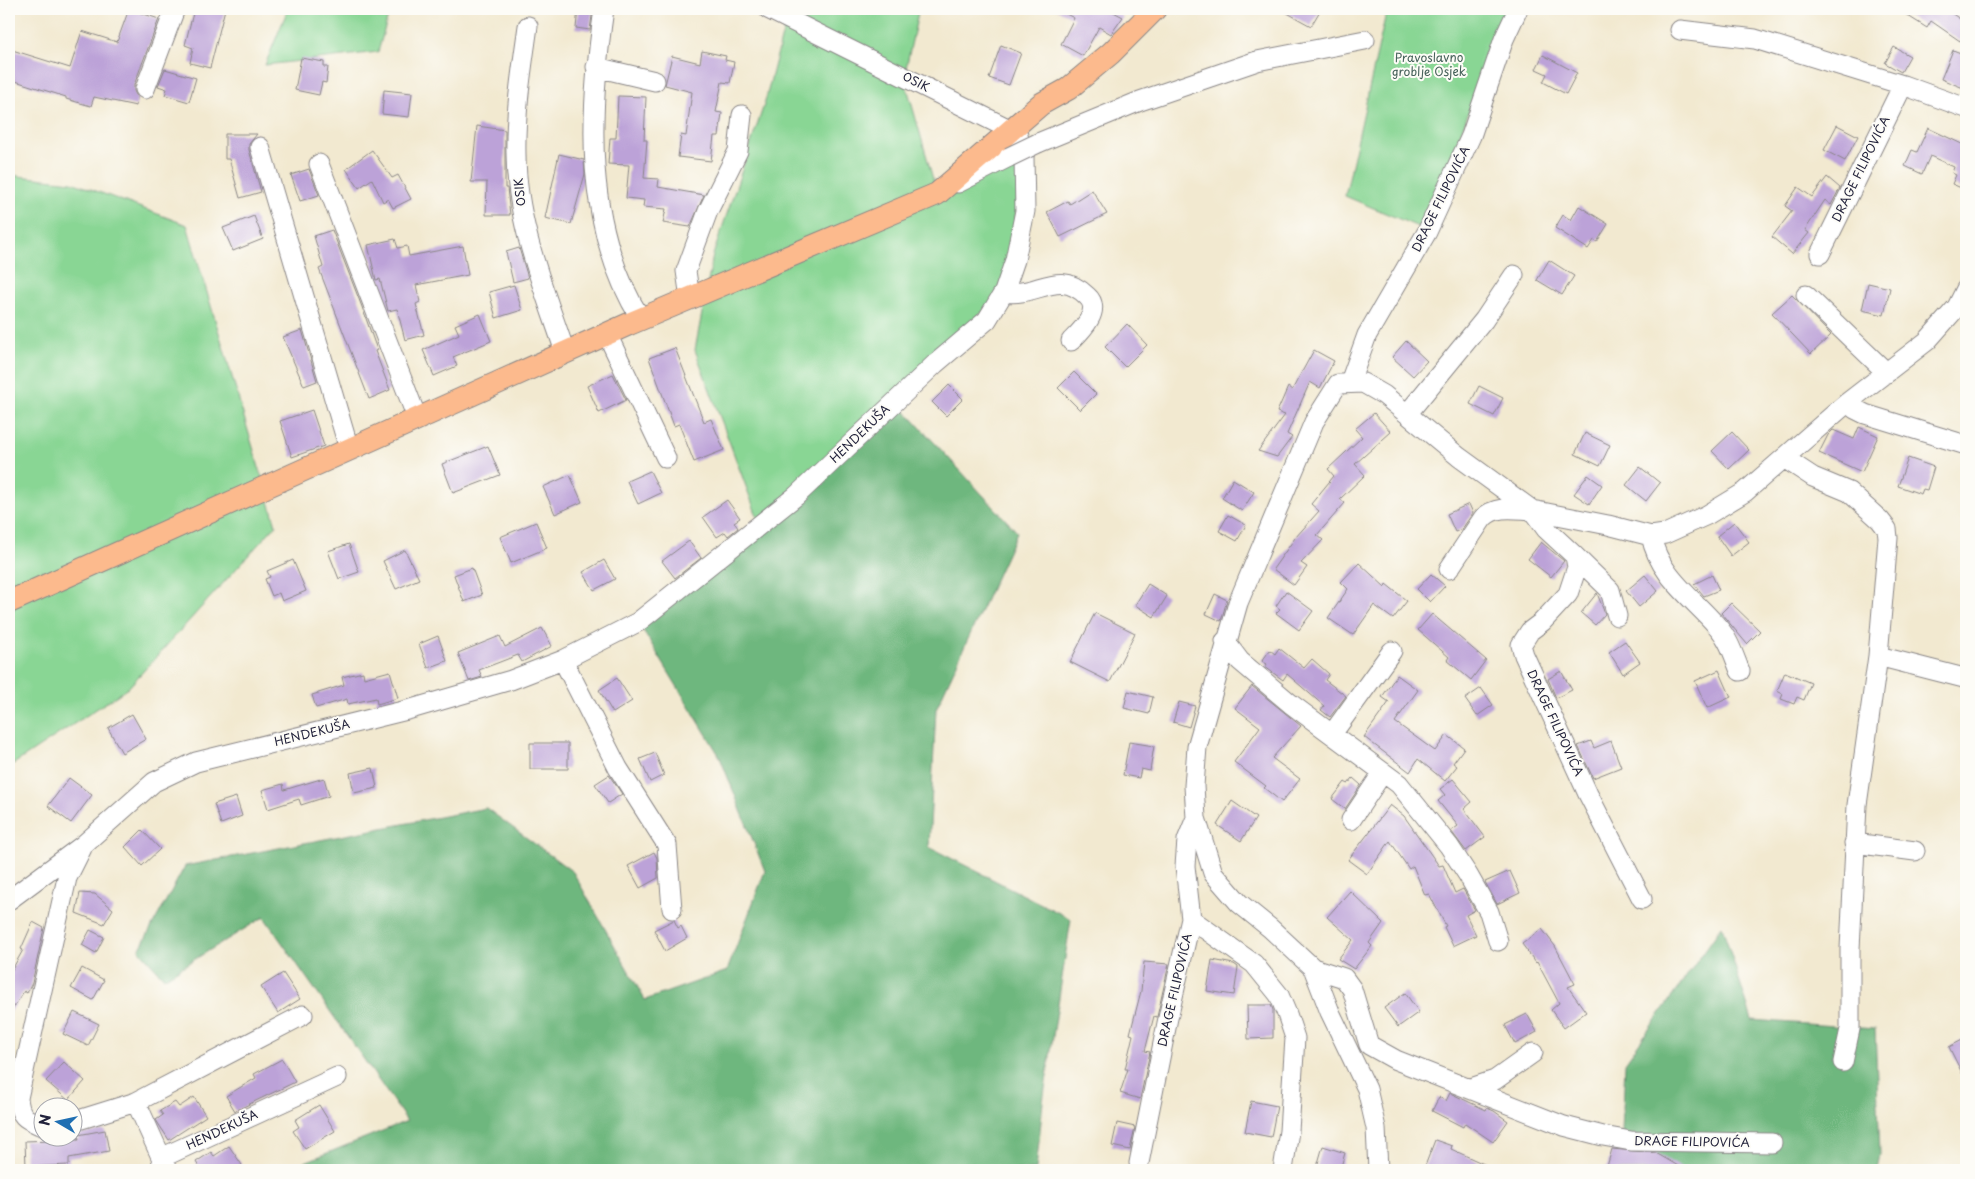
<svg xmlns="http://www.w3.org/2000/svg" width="1975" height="1179" font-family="'Playpen Sans',sans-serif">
	<rect width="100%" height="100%" fill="#fdfcf7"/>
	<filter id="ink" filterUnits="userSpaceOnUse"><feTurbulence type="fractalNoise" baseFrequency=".02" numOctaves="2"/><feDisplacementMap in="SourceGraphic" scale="10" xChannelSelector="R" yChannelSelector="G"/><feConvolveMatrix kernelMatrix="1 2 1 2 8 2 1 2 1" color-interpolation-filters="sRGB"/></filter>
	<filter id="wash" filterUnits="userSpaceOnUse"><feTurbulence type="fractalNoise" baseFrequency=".0096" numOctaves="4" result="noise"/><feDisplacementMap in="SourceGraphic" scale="20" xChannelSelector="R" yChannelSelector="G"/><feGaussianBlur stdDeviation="1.12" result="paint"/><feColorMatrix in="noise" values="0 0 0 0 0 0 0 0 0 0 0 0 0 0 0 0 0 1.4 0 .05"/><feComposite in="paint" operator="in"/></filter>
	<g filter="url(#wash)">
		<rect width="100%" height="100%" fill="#f2e9d0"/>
		<path fill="#89d694" stroke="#567c68" d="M288 9H390L378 52 265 65Z
			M789 9H919L904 77 937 193 1024 157 1004 292 760 524 695 350 713 255 765 102Z
			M1387 9H1509L1423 229 1345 196Z
			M9 175 72 182 187 225 276 525 128 688 9 767Z"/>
		<path fill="#6eb77e" stroke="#486c5c" d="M896 401 1017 532 936 709 929 847 1071 919 1043 1102 1036 1170H285L407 1121 264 917 164 978 139 950 185 866 486 808 573 872 645 1000 727 971 765 871 719 755 638 622Z
			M1722 926 1752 1020 1875 1029 1880 1154 1877 1170H1618L1622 1132 1625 1063Z"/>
		<g id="blocks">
			<path fill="#bca2d8" d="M129 9 159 19 134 85V91L137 97 136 106 94 97 91 106 66 99V97L9 79V49L70 68 82 31 117 42Z
				M194 9H225L210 68 190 63 193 48 185 45Z
				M578 9H593L590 30 576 28Z
				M1056 9H1108L1123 17 1111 34 1099 27 1083 56 1061 44 1074 18Z
				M1280 9H1321L1311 26Z
				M1897 9H1945L1966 23V31L1960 41 1931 21 1927 28Z
				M1001 45 1021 53 1009 85 989 78Z
				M1894 47 1910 56 1901 72 1885 63Z
				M1953 50 1966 55V89L1941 79Z
				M702 51 726 56 725 60 734 62 730 83 722 82 716 112 722 113 719 136H714L711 161 678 157 681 135 686 136 692 92 665 85 672 56 700 63Z
				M1543 55 1577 73 1566 94 1543 82 1547 74 1536 69Z
				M301 58 324 62V67H328L326 83 322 82 319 95 295 90Z
				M165 69 196 78 189 102 165 95 167 89 158 86Z
				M384 90 412 93 409 117 382 114Z
				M618 96 646 97 644 140H647L644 178 659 179 658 187 704 195 690 227 663 223 666 209 643 207 644 200 626 198 629 165 608 164 610 138H616Z
				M1837 125 1858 136 1845 161 1824 150Z
				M477 126 505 130V188H507L510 215H486L487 182H471Z
				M1928 128 1964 145 1966 140V190L1952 184 1956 175 1952 173 1954 167 1930 156 1922 174 1905 166 1912 150 1917 152Z
				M225 134H257L249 144V150L261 192 240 198 229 159H225Z
				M372 150 392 178 398 175 411 199 393 208 388 199 383 202 372 179 359 188 346 169Z
				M559 154 584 160 585 174 571 224 545 218Z
				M309 169 319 195 300 201 291 175Z
				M1827 177 1840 188 1831 205 1825 200 1805 230 1809 233 1792 254 1772 237 1792 211 1785 206 1798 187 1812 197Z
				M1092 190 1107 214 1060 237 1047 212 1068 201 1070 204Z
				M1579 206 1608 224 1597 242 1594 240 1588 249 1555 228 1563 215 1571 220Z
				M254 216 263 239 233 251 223 228Z
				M332 230 362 307 377 350 375 351 390 390 369 399 319 269 323 267 314 236Z
				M395 239 398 248 407 246 409 256 463 246 468 275 416 285 420 302 416 304 424 335 405 340 397 309 388 311 380 279 376 280 368 245Z
				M519 248 528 278 513 282 506 252Z
				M1549 260 1574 276 1562 295 1537 280Z
				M1868 283 1890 288 1884 315 1862 310Z
				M514 285 522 310 496 318 489 292Z
				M1792 295 1831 335 1811 354 1772 313Z
				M480 314 491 341 453 357 457 366 434 376 423 350 459 334 455 325Z
				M1127 324 1147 345 1125 367 1105 347Z
				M302 330 317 381 304 386 283 337Z
				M1406 341 1427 361 1413 376 1392 357Z
				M675 348 704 422 711 419 724 450 694 462 679 424 674 426 649 358Z
				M1314 350 1334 361 1320 388 1310 382 1287 434 1292 437 1277 457 1258 451 1285 415 1277 412 1288 387 1292 390Z
				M1074 372 1096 394 1080 410 1058 388Z
				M613 374 626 400 599 413 587 386Z
				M949 385 963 399 946 416 932 402Z
				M1479 386 1503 398 1494 416 1470 404Z
				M312 410 324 446 292 457 280 421Z
				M1374 413 1391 432 1355 464 1365 475 1340 499 1345 503 1317 535 1323 540 1301 563 1307 567 1294 585 1273 569 1295 538 1319 511 1311 504 1334 476 1328 469 1362 437 1355 429Z
				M1859 427 1878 436 1862 472 1819 453 1828 435 1833 430 1854 439Z
				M1732 432 1749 450 1729 469 1712 451Z
				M1585 433 1610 445 1600 466 1575 454Z
				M488 446 500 475 453 493 442 464Z
				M1908 458 1934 467 1927 490 1923 489 1921 494 1898 486Z
				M1640 467 1660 483 1646 501 1626 485Z
				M650 471 661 493 638 504 627 481Z
				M570 475 582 502 555 514 543 487Z
				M1588 475 1602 485 1589 504 1574 494Z
				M1233 479 1254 492 1242 511 1222 498Z
				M727 500 740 518 734 522 738 528 728 536 725 532 717 537 703 517Z
				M1469 504 1473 513 1462 529 1455 532 1447 514Z
				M1228 515 1246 525 1237 541 1219 531Z
				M536 522 547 548 511 563 500 537Z
				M1734 522 1749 542 1731 556 1717 536Z
				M689 541 701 558 675 578 662 561Z
				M1541 542 1564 561 1551 577 1528 559Z
				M349 544 359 572 339 579 328 551Z
				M405 550 419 579 396 589 383 561Z
				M293 560 306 591 282 601 279 593 272 596 265 579 270 577 267 571Z
				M604 560 615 579 594 590 583 572Z
				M1359 563 1385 587 1386 584 1407 601 1393 619 1374 605 1353 635 1328 618 1348 589 1341 582Z
				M472 568 482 595 464 602 454 575Z
				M1431 574 1445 586 1430 602 1417 589Z
				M1645 575 1658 591 1639 607 1626 591Z
				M1712 575 1719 590 1704 596 1694 584Z
				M1148 584 1167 596 1154 617 1135 605Z
				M1286 591 1313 611 1299 630 1276 613 1280 609 1276 606Z
				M1597 593 1605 614 1595 625 1581 613Z
				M1215 594 1227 600 1221 621 1206 614Z
				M1731 603 1760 631 1747 644 1721 613Z
				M1095 613 1135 633 1110 682 1070 662Z
				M1432 614 1486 660 1471 680 1447 660 1449 657 1418 630Z
				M542 628 552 646 522 662 518 655 479 670 482 677 469 681 458 653 500 636 505 647Z
				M438 636 447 661 428 668 419 644Z
				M1625 641 1640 662 1623 674 1609 652Z
				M1279 648 1304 668 1312 659 1329 674 1325 680 1346 696 1330 717 1321 710 1324 706 1287 674 1283 680 1265 667 1267 664 1262 661 1270 650 1275 654Z
				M1719 670 1731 697 1707 708 1695 681Z
				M390 671 398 698 377 704 376 698 348 704 347 699 316 708 312 695 344 685 342 677 363 672 364 678Z
				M1561 671 1572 690 1556 698 1548 679Z
				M1785 672 1811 683 1804 700 1797 697 1794 704 1781 699 1783 694 1777 691Z
				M1397 675 1418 690 1395 722 1435 751 1447 735 1464 748 1453 763 1457 766 1445 781 1418 759 1410 772 1364 737 1389 702 1382 697Z
				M617 678 632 701 613 713 599 690Z
				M1252 686 1301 726 1272 758 1300 779 1282 802 1264 788 1266 786 1234 762 1260 727 1235 708Z
				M1481 688 1493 705 1477 716 1465 699Z
				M1128 691 1153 697 1149 714 1124 708Z
				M1179 702 1195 706 1189 727 1173 722Z
				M132 714 146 739 122 753 108 728Z
				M1591 741 1594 748 1611 741 1621 767 1593 778 1578 746Z
				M1129 742 1154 746 1150 771 1141 769 1139 778 1123 775Z
				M530 743H568V769H530Z
				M655 753 664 775 650 782 640 759Z
				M373 768 377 788 354 793 350 773Z
				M609 775 622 794 608 803 595 784Z
				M69 778 92 795 71 823 48 806Z
				M324 778 329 796 301 805 299 799 268 809 262 790 283 784 284 790Z
				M1353 778 1361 785 1345 809 1332 799 1345 782 1348 784Z
				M1453 779 1472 802 1464 809 1485 837 1466 851 1451 831 1458 826 1438 801 1445 795 1440 789Z
				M236 797 242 816 221 824 214 804Z
				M1232 801 1256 818 1241 841 1217 825Z
				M1390 805 1404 816 1439 866 1443 865 1455 893 1463 889 1475 910 1466 915 1476 935 1453 946 1444 927 1446 926 1429 894 1425 895 1413 866 1409 869 1390 841 1367 874 1348 860Z
				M142 830 160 849 142 866 125 847Z
				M654 852 657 858 658 878 640 888 628 866Z
				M1510 871 1520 893 1497 904 1485 882Z
				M1350 891 1383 923 1369 943 1372 946 1354 969 1338 959 1353 940 1327 917Z
				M80 893 95 894 113 909 104 924 76 913Z
				M674 920 678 928 681 926 687 938 665 951 654 930Z
				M33 922 44 928 32 983 27 993 24 991 9 1015V975L23 950 21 949Z
				M1542 929 1555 946 1575 984 1568 987 1586 1012 1564 1028 1551 1010 1559 1003 1537 962 1536 963 1522 944Z
				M90 930 104 937 96 953 82 945Z
				M1212 960 1234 964 1238 967 1234 995 1207 991Z
				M1144 962 1169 964 1157 1017 1154 1016 1145 1051 1150 1052 1140 1099 1120 1093 1128 1069H1125L1133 1035 1130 1034 1141 991Z
				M82 968 104 980 93 1000 71 988Z
				M283 973 300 999 278 1013 261 987Z
				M1405 993 1419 1012 1398 1027 1384 1008Z
				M1247 1005H1271L1273 1010V1038L1248 1039Z
				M74 1012 99 1024 88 1046 63 1034Z
				M1527 1014 1537 1032 1515 1044 1505 1025Z
				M1966 1038V1081L1949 1047Z
				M282 1059 295 1082 235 1111 226 1096 256 1078 254 1074Z
				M64 1062 85 1081 68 1100 46 1081Z
				M1450 1093 1486 1110 1487 1108 1494 1111 1508 1121 1493 1142 1465 1123 1463 1127 1432 1111 1439 1097 1446 1101Z
				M194 1097 206 1116 169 1140 156 1120 163 1115 160 1111 175 1102 179 1107Z
				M1251 1101 1277 1106 1271 1137 1245 1132Z
				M319 1105 335 1131 305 1149 293 1131 299 1127 295 1120Z
				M1117 1123 1135 1127 1130 1150 1112 1146Z
				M105 1130 109 1151 69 1158V1165L26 1167 25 1141 79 1139 78 1135Z
				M1435 1140 1452 1146 1451 1149 1497 1170H1436L1425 1166Z
				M229 1146 242 1165 235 1170H194L199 1167 196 1162 211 1152 214 1156Z
				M1323 1146 1345 1153 1340 1170H1316Z
				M1612 1149 1656 1153 1685 1170H1606Z"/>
		</g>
	</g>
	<g filter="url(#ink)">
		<use href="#blocks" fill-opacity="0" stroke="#8a8686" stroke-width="1"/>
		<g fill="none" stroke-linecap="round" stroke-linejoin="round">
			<defs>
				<path id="minor" d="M604 9C589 113 583 226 641 319
					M768 9 1009 129
					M528 26C522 69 515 111 516 154 516 222 544 289 565 352
					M1680 30 1755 39 1903 85 1966 108
					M596 67 655 81
					M145 89 175 9
					M1038 143 1140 101 1257 61 1365 40
					M260 147 349 449
					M319 164 417 418
					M958 183 1009 157
					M1820 254 1903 85
					M1004 292C1037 298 1058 267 1087 296 1103 310 1081 331 1071 341
					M1806 295 1887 373
					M690 298 686 271 708 211 738 151 742 115
					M607 334 666 458
					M1350 382 1367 335 1427 232 1471 136 1504 39 1518 9
					M1848 402 1855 409 1865 414 1966 445
					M1408 413 1484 320 1514 275
					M1784 458 1813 477 1849 492 1880 520 1887 529 1888 538 1878 656 1857 805 1850 949V1029L1843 1062
					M1651 536C1659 576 1693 598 1717 626 1729 639 1734 656 1740 671
					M1575 556 1610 590 1617 616
					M1449 569 1483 518C1496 505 1514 509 1532 510L1546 529 1575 556 1577 567 1568 594 1542 622 1530 631 1521 645 1524 655 1588 794 1642 899
					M1225 641 1240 661 1291 704 1399 784 1449 846 1468 875 1489 912 1498 941
					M1878 656 1964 678
					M563 660 618 768 667 845 672 909
					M1332 734 1392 651
					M1351 820 1383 772
					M1854 843 1915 851
					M9 900 83 845 154 782 196 762 411 709 511 680 563 660 638 622 796 496 935 364 987 320 1004 292 1015 260 1025 211 1024 157 1015 125
					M1191 919 1254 964 1279 995 1287 1014 1295 1038 1289 1131 1283 1170
					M1313 968 1344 978 1352 989 1369 1045 1396 1060 1564 1126 1603 1136 1631 1141 1772 1143
					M1471 1088 1495 1080 1533 1053
					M136 1102 167 1170
					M72 1122 136 1102 303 1015
					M42 1126C26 1119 20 1118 18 1098L67 878 82 848
					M161 1158 337 1077
					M1139 1163 1168 1018 1191 919 1185 866 1187 840 1196 818
					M1378 1170 1376 1128 1367 1089 1330 1012 1313 968 1270 928 1239 903 1213 873 1196 818 1194 786 1197 747 1238 603 1314 422 1338 384 1363 383 1384 395 1459 457 1532 510 1608 525 1651 536 1665 534 1707 515 1745 492 1848 402 1927 341 1957 307 1966 289"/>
				<path id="major" d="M9 602 629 324 937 194 1041 104 1068 89 1111 53 1155 9"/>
			</defs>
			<use href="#minor" stroke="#8a8686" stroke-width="21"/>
			<use href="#major" stroke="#8a8686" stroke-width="24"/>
			<use href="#minor" stroke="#fff" stroke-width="19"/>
			<use href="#major" stroke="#fcba8d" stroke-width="22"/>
			<defs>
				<path id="minor-bridge" d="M1009 157 1038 143"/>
			</defs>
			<use href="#minor-bridge" stroke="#8a8686" stroke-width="21" stroke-linecap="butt"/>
			<use href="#minor-bridge" stroke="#fff" stroke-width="19"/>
		</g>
	</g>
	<g text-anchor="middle" stroke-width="4" stroke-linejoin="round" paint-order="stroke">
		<g font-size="12" fill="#46615a" stroke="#fdfcf7">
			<text x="1429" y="62">Pravoslavno<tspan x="1429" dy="14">groblje Osjek</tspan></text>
		</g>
		<g font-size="12" fill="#22223b" stroke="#fdfcf7">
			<text transform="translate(916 82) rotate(27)" y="4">OSIK</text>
			<text transform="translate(1861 169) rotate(-64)" y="4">DRAGE FILIPOVIĆA</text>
			<text transform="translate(520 192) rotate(-96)" y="4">OSIK</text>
			<text transform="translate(1441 199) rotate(-64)" y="4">DRAGE FILIPOVIĆA</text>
			<text transform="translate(860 434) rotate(-44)" y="4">HENDEKUŠA</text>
			<text transform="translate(1555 723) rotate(65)" y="4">DRAGE FILIPOVIĆA</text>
			<text transform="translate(312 733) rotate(-14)" y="4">HENDEKUŠA</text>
			<text transform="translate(1175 990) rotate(-77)" y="4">DRAGE FILIPOVIĆA</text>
			<text transform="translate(222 1130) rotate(-25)" y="4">HENDEKUŠA</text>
			<text transform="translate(1692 1142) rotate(1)" y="4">DRAGE FILIPOVIĆA</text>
		</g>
	</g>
	<rect width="1975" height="1179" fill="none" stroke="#fdfcf7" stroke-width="30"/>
	<g transform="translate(58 1122) rotate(279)"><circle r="24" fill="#fdfcf7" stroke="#a5a5ac"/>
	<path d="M0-4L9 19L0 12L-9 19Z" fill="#1f6fb2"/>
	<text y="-8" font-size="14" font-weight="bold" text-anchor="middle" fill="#22223b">N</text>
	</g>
</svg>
